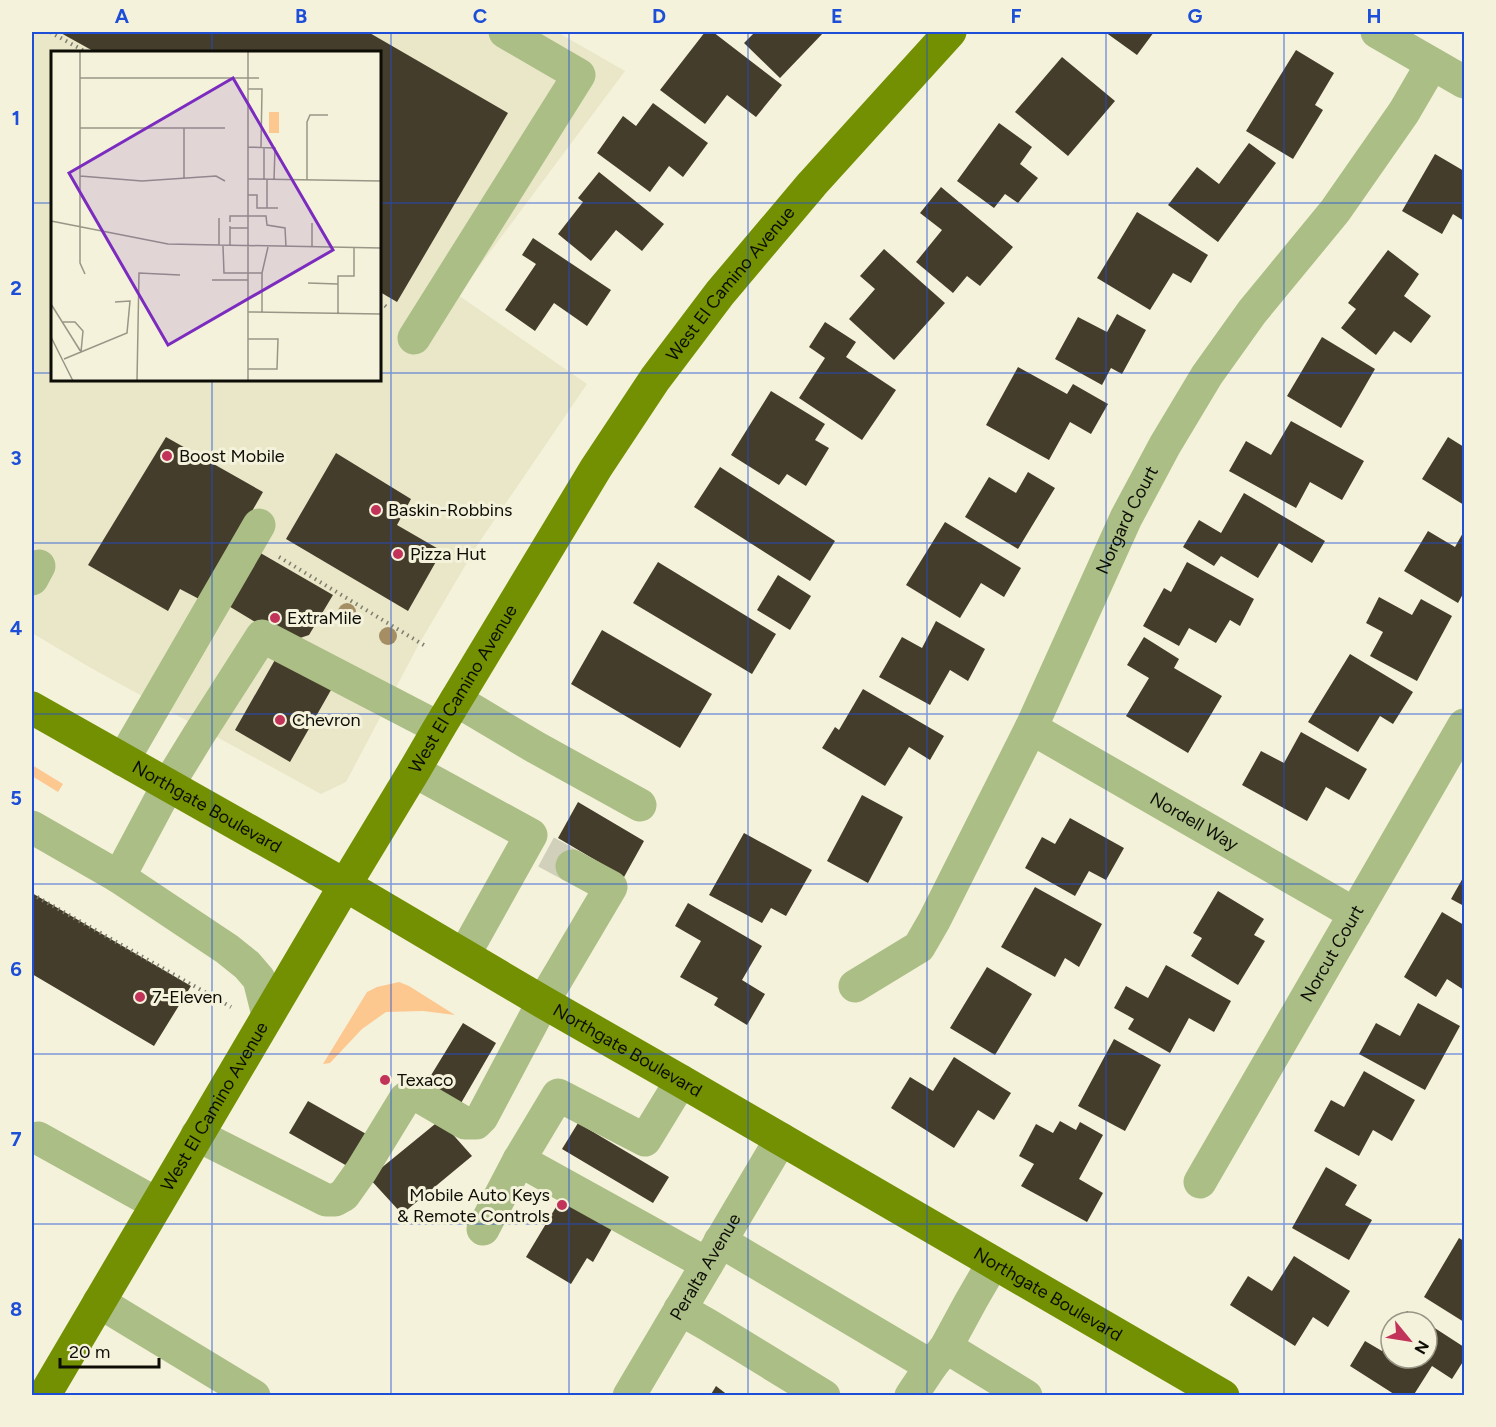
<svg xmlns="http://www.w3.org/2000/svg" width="1496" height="1427" font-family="Figtree,sans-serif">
	<rect width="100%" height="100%" fill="#f4f2db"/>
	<path fill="#e9e7c8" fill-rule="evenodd" d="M32 32H557L625 71 458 295 587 384 478 544 419 644 346 782 321 794 91 668 32 633ZM52 52H380V380H52Z"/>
	<path fill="#fdc790" d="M32 765 63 784 58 792 32 776Z
		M399 982 409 986 455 1015 423 1011 386 1012 362 1029 330 1063 323 1064 367 992 377 987Z"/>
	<path fill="#453d2b" d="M59 32H368L508 113 397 302 380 292V52H95Z
		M705 32H713L782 85 756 117 727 95 705 124 660 90Z
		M755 32H824L780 78 744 43Z
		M1105 32H1154L1137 55Z
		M1296 50 1334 73 1315 105 1323 110 1293 159 1246 131Z
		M1062 57 1115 101 1068 156 1015 112Z
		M653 103 708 143 683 177 669 166 650 192 597 153 623 116 636 126Z
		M999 123 1032 147 1020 164 1038 178 1018 203 1005 194 994 208 957 181Z
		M1249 143 1276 163 1218 242 1168 205 1197 167 1219 184Z
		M1435 154 1464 171V221L1453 214 1442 234 1402 211Z
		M599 172 664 224 642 251 616 230 591 261 558 234 583 202 578 198Z
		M941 187 1013 247 980 286 967 276 953 293 916 262 942 230 920 213Z
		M1137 212 1208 255 1191 283 1173 273 1150 310 1097 278Z
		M533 238 611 290 587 326 554 303 535 331 505 310 536 264 522 255Z
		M884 249 945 303 894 360 849 319 875 289 860 276Z
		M1388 250 1419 274 1404 296 1431 316 1411 343 1394 331 1376 355 1341 328 1356 309 1348 303Z
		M1117 314 1146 330 1122 374 1111 368 1102 385 1055 359 1078 317 1107 332Z
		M825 322 856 342 846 357 896 390 862 440 799 398 825 358 809 347Z
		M1322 337 1375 369 1341 428 1287 396Z
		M1018 367 1067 394 1073 384 1108 404 1091 434 1070 422 1049 460 986 425Z
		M771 391 825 424 815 440 829 448 806 486 787 474 779 485 731 455Z
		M1291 421 1364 461 1342 500 1310 482 1296 508 1229 471 1246 441 1271 455Z
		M166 437 263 492 201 600 180 589 168 611 88 565Z
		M1448 437 1464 447V505L1422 479Z
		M336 453 411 499 397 525 442 551 408 611 286 539Z
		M720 467 835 541 810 581 694 507Z
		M1028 472 1055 488 1018 549 965 517 989 477 1016 493Z
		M1244 493 1325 541 1312 563 1279 543 1258 578 1221 556 1214 566 1183 547 1199 520 1221 533Z
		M945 522 1021 568 1004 597 981 583 960 618 906 585Z
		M1428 531 1455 547 1464 531V592L1458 603 1404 571Z
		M257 551 333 595 309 635 288 642 227 605Z
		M658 562 776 634 752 674 633 603Z
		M1187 562 1254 599 1240 626 1230 620 1216 643 1189 628 1179 646 1143 626 1164 588 1171 592Z
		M778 575 811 596 790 630 757 610Z
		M1379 597 1412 615 1421 599 1452 616 1417 681 1370 656 1383 632 1366 623Z
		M936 621 985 649 968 681 950 670 930 705 879 677 902 637 922 648Z
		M602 630 712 694 680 748 571 684Z
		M1144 637 1179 659 1174 668 1222 696 1188 753 1126 716 1149 678 1127 665Z
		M1350 654 1413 692 1393 724 1380 716 1358 752 1308 722Z
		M276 658 331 690 290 762 235 730Z
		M863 689 944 736 930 760 909 747 885 786 822 748 835 727 839 730Z
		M1301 732 1367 769 1349 800 1326 787 1307 821 1242 785 1261 751 1284 763Z
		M862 795 903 817 868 883 827 861Z
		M578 802 644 841 624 877 558 838Z
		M1070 818 1124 848 1106 880 1089 871 1075 896 1025 868 1042 837 1055 844Z
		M744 833 812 870 786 916 771 908 762 923 709 895Z
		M1464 876V906L1451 899Z
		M1035 887 1102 924 1079 967 1065 958 1055 977 1001 947Z
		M1218 891 1264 919 1254 935 1265 941 1238 985 1191 956 1202 938 1193 933Z
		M32 893 191 986 154 1046 32 974Z
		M688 903 762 946 742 980 765 994 747 1025 714 1005 718 998 680 977 701 941 675 926Z
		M1442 912 1464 925V990L1447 979 1436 997 1404 977Z
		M1166 965 1231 1001 1214 1032 1189 1018 1170 1053 1128 1029 1134 1019 1114 1008 1126 986 1148 998Z
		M987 967 1032 994 995 1055 950 1028Z
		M1418 1003 1460 1026 1425 1090 1359 1054 1376 1023 1400 1036Z
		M463 1023 496 1043 457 1110 422 1090Z
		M1114 1039 1161 1065 1125 1131 1078 1106Z
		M954 1057 1011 1093 994 1120 978 1110 954 1148 891 1108 910 1077 933 1091Z
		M1364 1071 1415 1100 1392 1141 1373 1130 1359 1156 1314 1131 1331 1100 1344 1107Z
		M308 1101 375 1139 356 1171 289 1133Z
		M440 1120 472 1156 402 1214 369 1178Z
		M1060 1121 1076 1130 1080 1122 1103 1135 1079 1179 1103 1193 1087 1222 1021 1186 1034 1164 1019 1156 1036 1124 1053 1133Z
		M578 1123 669 1177 653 1203 562 1149Z
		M1326 1167 1357 1185 1345 1205 1372 1220 1349 1260 1292 1228Z
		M562 1197 613 1227 593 1262 587 1258 571 1284 526 1257Z
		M1459 1238 1464 1241V1322L1424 1297Z
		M1294 1256 1350 1291 1328 1327 1313 1317 1295 1346 1230 1305 1248 1276 1272 1291Z
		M1407 1311 1425 1322H1400Z
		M1427 1323 1464 1347V1360L1452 1379 1432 1366 1413 1396H1397L1350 1366 1365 1341 1382 1351 1391 1336V1358H1427Z
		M716 1386 729 1396H710Z"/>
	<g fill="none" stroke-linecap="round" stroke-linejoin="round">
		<path stroke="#d1d0bb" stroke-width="33" stroke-dasharray="33 16" stroke-linecap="butt" d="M546 852 572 866"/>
		<path stroke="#7e7d6f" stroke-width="4" stroke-dasharray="1.5 4.5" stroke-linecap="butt" d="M50 32 86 52
			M380 302 388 308
			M279 557 427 647
			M32 894 231 1007"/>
		<g stroke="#abbe85" stroke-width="33">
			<path d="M1377 32 1464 82"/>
			<path d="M414 338 579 75 505 32"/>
			<path d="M32 579 39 566"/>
			<path d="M456 700 535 747 640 805"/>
			<path id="s1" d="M1031 728 1355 914"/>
			<path d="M123 760 259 525"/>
			<path d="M414 771 531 835 464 955"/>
			<path d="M32 827 119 877 168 785 198 736 262 636 439 728"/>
			<path d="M119 877 227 949 247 965 259 979 268 1015"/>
			<path id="s2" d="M855 986 919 947 934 921 1031 728 1126 518 1165 445 1207 375 1252 312 1335 211 1404 112 1432 64"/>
			<path d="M197 1135 326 1200H335L344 1195 361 1171 405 1099 409 1096 417 1095 465 1123H476L482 1117 543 1002 611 887 572 866"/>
			<path d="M38 1138 157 1204"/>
			<path d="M519 1160 558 1095 645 1140 681 1081"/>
			<path id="s3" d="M1200 1182 1464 725"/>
			<path d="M483 1229 519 1160 707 1264"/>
			<path d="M720 1241 931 1366"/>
			<path d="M99 1302 254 1396"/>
			<path d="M680 1309 708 1325 824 1396"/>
			<path d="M946 1347 1026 1396"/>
			<path id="s4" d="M629 1396 781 1139"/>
			<path d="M911 1396 931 1366 946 1347 971 1301 993 1263"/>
		</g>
		<g stroke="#729001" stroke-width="33">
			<path id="s5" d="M32 708 345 885 543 1002 681 1081 1223 1396"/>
			<path id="s6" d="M44 1396 345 885 414 771 439 728 596 468 655 379 720 293 812 184 950 32"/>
		</g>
	</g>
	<g fill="#a68e64">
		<circle cx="347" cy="612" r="9"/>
		<circle cx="388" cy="636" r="9"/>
	</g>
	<path fill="none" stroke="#1d4ed8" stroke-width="1.5" stroke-opacity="0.55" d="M212 32V52M391 32V1396M569 32V1396M748 32V1396M927 32V1396M1106 32V1396M1284 32V1396M32 203H52M380 203H1464M32 373H52M380 373H1464M212 380V1396M32 543H1464M32 714H1464M32 884H1464M32 1054H1464M32 1224H1464"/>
	<g fill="#c23359" stroke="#f4f2db" stroke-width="2">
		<circle cx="167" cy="456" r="6"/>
		<circle cx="376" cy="510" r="6"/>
		<circle cx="398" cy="554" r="6"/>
		<circle cx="275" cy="618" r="6"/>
		<circle cx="280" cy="720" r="6"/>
		<circle cx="140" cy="997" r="6"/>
		<circle cx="385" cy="1080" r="6"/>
		<circle cx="562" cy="1205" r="6"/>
	</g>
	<g text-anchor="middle" stroke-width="6" stroke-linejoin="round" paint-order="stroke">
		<g font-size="18" fill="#0d0d06" stroke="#f4f2db">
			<text dy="6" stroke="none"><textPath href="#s6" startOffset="1308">West El Camino Avenue</textPath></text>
			<text dy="6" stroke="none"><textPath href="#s2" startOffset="550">Norgard Court</textPath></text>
			<text dy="6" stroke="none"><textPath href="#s6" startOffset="822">West El Camino Avenue</textPath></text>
			<text dy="6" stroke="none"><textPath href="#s5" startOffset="201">Northgate Boulevard</textPath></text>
			<text dy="6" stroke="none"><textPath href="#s1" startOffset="188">Nordell Way</textPath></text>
			<text dy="6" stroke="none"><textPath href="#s3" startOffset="264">Norcut Court</textPath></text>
			<text dy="6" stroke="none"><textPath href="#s5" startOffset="687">Northgate Boulevard</textPath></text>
			<text dy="6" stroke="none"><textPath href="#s6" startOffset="336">West El Camino Avenue</textPath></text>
			<text dy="6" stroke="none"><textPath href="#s4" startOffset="150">Peralta Avenue</textPath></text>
			<text dy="6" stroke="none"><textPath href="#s5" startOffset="1173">Northgate Boulevard</textPath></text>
		</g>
		<g font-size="18" fill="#0d0d06" stroke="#f4f2db" text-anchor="start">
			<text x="179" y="462">Boost Mobile</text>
			<text x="388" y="516">Baskin-Robbins</text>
			<text x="410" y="560">Pizza Hut</text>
			<text x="287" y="624">ExtraMile</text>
			<text x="292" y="726">Chevron</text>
			<text x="152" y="1003">7-Eleven</text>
			<text x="397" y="1086">Texaco</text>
			<text x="550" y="1201" text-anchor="end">Mobile Auto Keys<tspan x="550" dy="21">&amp; Remote Controls</tspan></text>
		</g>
	</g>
	<g transform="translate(51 51)">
		<rect width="330" height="330" fill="#f4f2db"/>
		<path d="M218 61H228V82H218Z" fill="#fdc790"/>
		<path fill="none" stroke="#989686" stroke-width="1.5" d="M29 0V212L34 223M29 27H208M197 38H211L210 96M29 77H174M133 77V127M197 96 224 97 223 129M29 125 91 130 165 125 174 130M197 128 330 130M213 129V96M216 129V157H227M256 129V71L259 64H277M197 144H206V157H216M168 167V195M0 170 117 193 330 197M179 171V165H215L216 174 234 177 235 196M179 177H197M172 195 173 222H211V261M179 195V175M261 196V172M211 222 217 196M161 229H197M257 232 287 233M0 253 30 301M197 261 330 263M287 262V225H303V197M12 271H24L32 280 30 301M0 286 22 330M197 288H227L226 318H197M13 308 76 282 79 250 64 251M86 330 88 222 129 224M197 330V0"/>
		<path fill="#7b2cbf" fill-opacity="0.15" stroke="#7b2cbf" stroke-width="3" d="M182 27 282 199 117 294 18 122Z"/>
		<rect width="330" height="330" fill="none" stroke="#0d0d06" stroke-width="3"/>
	</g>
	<rect width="1496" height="1427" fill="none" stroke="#f4f2db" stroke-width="66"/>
	<g transform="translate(1409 1340) rotate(120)"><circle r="28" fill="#f4f2db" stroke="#989686" stroke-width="1.5"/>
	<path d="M0-4.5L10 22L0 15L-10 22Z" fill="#c23359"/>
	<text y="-9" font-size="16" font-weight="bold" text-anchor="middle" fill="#0d0d06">N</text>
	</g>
	<path d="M60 1358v9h99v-9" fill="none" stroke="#0d0d06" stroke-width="3"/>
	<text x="69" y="1358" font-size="18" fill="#0d0d06" stroke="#f4f2db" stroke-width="4.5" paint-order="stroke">20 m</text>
	<rect x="33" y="33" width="1430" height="1361" fill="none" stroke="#1d4ed8" stroke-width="2"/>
	<g font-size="20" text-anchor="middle" font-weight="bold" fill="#1d4ed8">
		<text x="122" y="23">A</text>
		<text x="301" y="23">B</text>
		<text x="480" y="23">C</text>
		<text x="659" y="23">D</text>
		<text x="837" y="23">E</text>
		<text x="1016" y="23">F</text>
		<text x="1195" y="23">G</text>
		<text x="1374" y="23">H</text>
		<text x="16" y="125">1</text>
		<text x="16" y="295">2</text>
		<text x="16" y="465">3</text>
		<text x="16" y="635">4</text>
		<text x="16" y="805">5</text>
		<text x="16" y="976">6</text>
		<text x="16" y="1146">7</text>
		<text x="16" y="1316">8</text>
	</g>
</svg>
